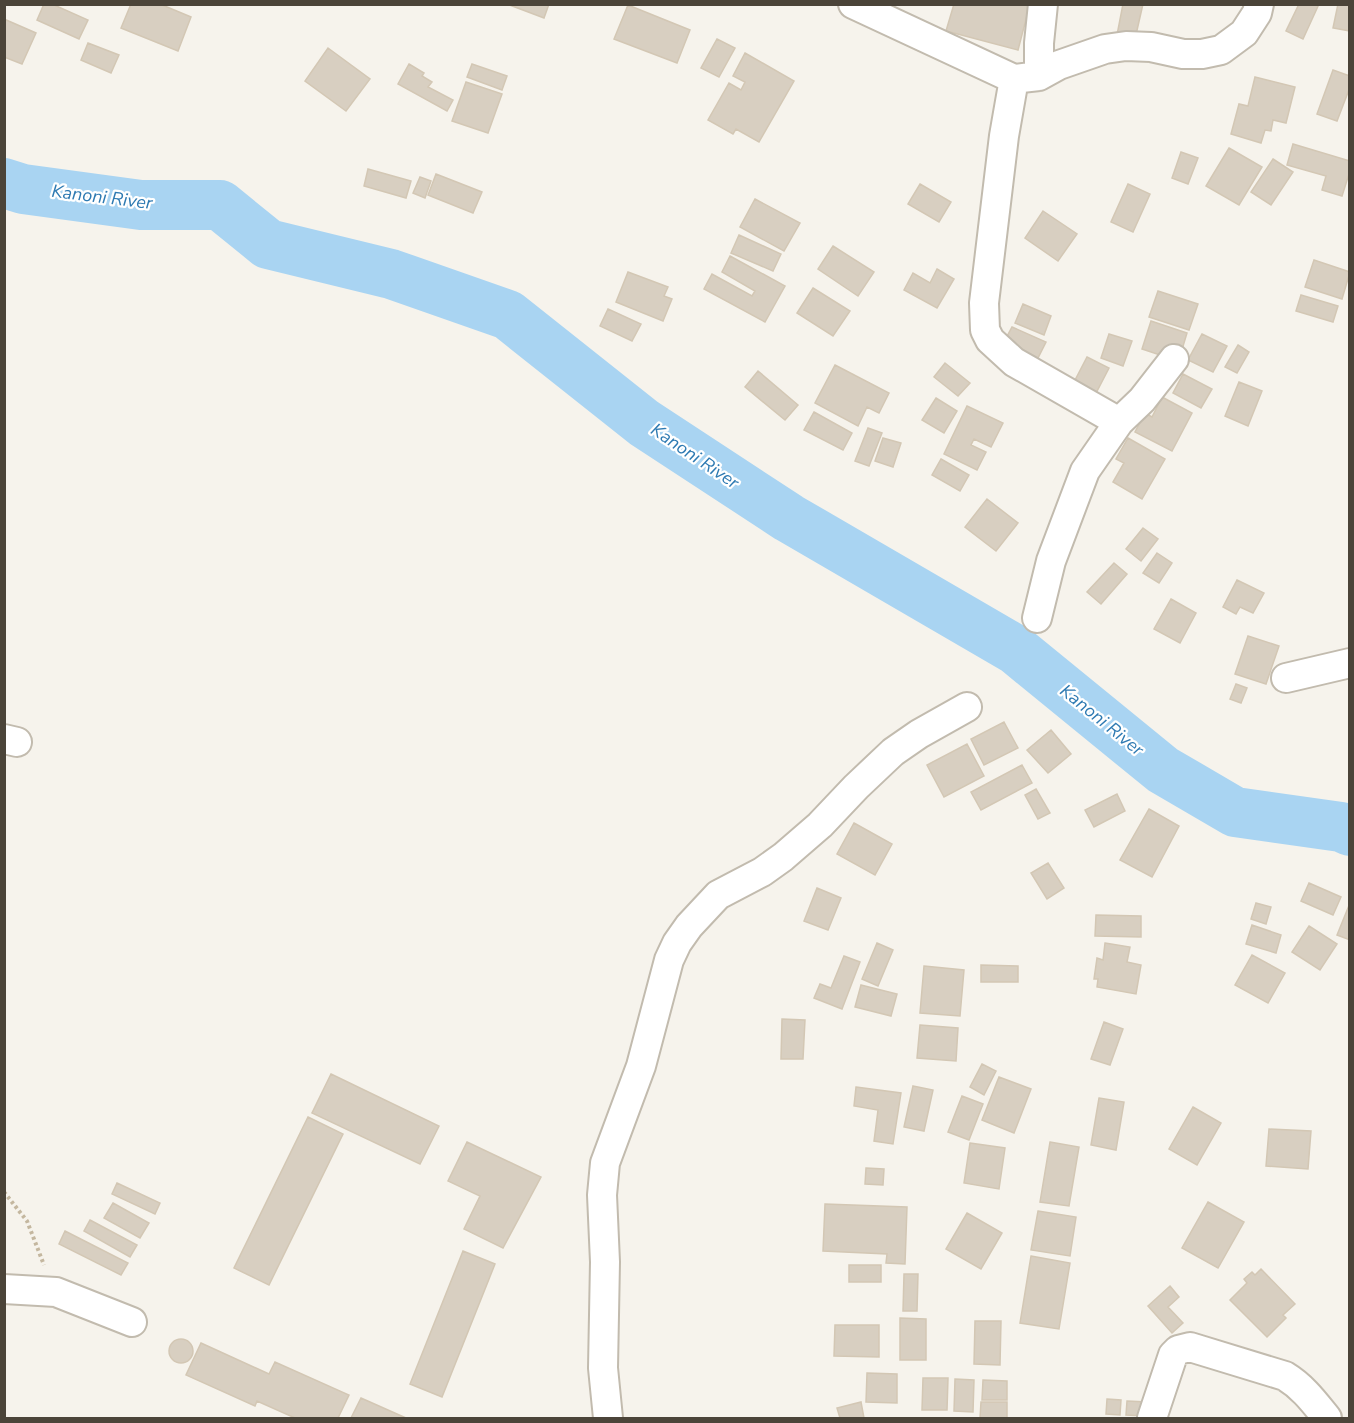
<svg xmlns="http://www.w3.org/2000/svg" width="1354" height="1423" font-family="'Nunito Sans',sans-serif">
	<rect width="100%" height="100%" fill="#f6f3ec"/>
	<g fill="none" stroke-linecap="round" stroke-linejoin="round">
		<path stroke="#a9d4f2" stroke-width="50" d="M4 183 23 189 141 205H220L268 244 391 274 508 315 644 423 789 518 1016 650 1163 770 1235 812 1341 827 1350 831"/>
	</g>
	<path fill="#d8cfc1" stroke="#d3c7b4" stroke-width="1.5" d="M44 4H52L88 20 79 39 37 20Z
		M131 4H160L191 17 178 51 121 28Z
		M507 4H549L544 18Z
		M954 4H1030L1018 50 946 31Z
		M1123 4H1143L1135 39 1117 35Z
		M1299 4H1319L1303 39 1286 31Z
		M1338 4H1350V31L1333 28Z
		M628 5 690 30 677 63 614 39Z
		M4 19 36 33 22 64 4 57Z
		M717 39 735 48 719 77 701 68Z
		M88 43 119 55 111 73 81 60Z
		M328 48 370 79 346 111 305 81Z
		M745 53 794 81 759 142 736 129 733 134 708 120 729 83 741 90 745 82 733 76Z
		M409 64 424 73 422 76 432 82 428 87 453 100 447 111 398 84Z
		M472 64 507 76 502 90 467 77Z
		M1333 70 1350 76V87L1337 121 1317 114Z
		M1255 77 1295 87 1286 123 1273 120 1271 131 1265 130 1261 143 1231 134 1239 104 1248 106Z
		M466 82 502 94 488 133 452 121Z
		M1293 144 1350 161V171L1342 196 1322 190 1326 176 1287 165Z
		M1229 148 1262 167 1239 205 1206 186Z
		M1181 152 1198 158 1188 184 1172 178Z
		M1273 159 1293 172 1271 205 1251 192Z
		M368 169 411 181 406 198 364 186Z
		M436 174 482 192 473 213 428 195Z
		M420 177 431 181 425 198 413 193Z
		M920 184 951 202 939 222 908 204Z
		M1128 184 1150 194 1133 232 1111 222Z
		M755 199 800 223 784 251 740 227Z
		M1043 211 1077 234 1058 261 1025 238Z
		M739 235 781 254 773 271 731 253Z
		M833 246 874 272 858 296 818 269Z
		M730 256 785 286 765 322 704 289 712 274 752 296 755 291 722 272Z
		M1314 260 1350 272 1342 299 1305 287Z
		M937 269 954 279 937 308 904 290 913 273 930 283Z
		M628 272 668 287 664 296 672 299 663 321 616 302Z
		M813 288 850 311 833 336 797 313Z
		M1158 291 1198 304 1189 330 1149 317Z
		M1301 295 1338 306 1333 322 1296 311Z
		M1023 304 1051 316 1044 335 1015 323Z
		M608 309 641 324 632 341 600 326Z
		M1151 321 1187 333 1181 353 1166 357 1142 349Z
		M1012 327 1046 342 1038 358 1004 342Z
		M1109 334 1132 341 1123 366 1101 358Z
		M1202 334 1227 346 1213 372 1188 360Z
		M1238 345 1249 352 1237 373 1225 367Z
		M1087 357 1109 368 1094 397 1072 386Z
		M945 363 970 383 958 396 934 377Z
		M835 365 889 393 879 413 867 407 858 426 815 403Z
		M758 371 798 405 785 420 745 387Z
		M1183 374 1212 389 1201 408 1173 393Z
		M1239 382 1262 391 1248 426 1225 416Z
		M1162 397 1192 413 1172 451 1135 432 1145 413 1152 417Z
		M936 398 957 411 944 433 922 420Z
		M967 406 1003 423 991 447 974 439 971 445 986 452 977 470 944 454Z
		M814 412 852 433 843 450 804 430Z
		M868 428 882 433 869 466 855 461Z
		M883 438 901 443 893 467 875 461Z
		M1128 438 1165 459 1142 499 1113 482 1124 463 1116 459Z
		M941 459 969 475 960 491 932 475Z
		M987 499 1018 523 996 551 965 527Z
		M1143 528 1158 539 1141 561 1126 549Z
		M1157 553 1172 563 1159 583 1143 573Z
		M1114 563 1127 574 1101 604 1087 592Z
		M1237 580 1264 593 1253 613 1240 607 1236 614 1223 607Z
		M1171 599 1196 613 1180 643 1154 629Z
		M1248 636 1279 646 1266 684 1235 674Z
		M1236 684 1247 688 1241 703 1230 699Z
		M1004 722 1018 748 984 765 971 739Z
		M1051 730 1071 754 1048 773 1027 750Z
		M967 744 984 776 944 797 927 765Z
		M1022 765 1032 783 981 810 971 792Z
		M1036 789 1050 813 1038 819 1025 795Z
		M1117 794 1125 811 1094 827 1085 810Z
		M1149 809 1179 826 1152 877 1120 860Z
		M854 823 892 844 875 875 837 854Z
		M1048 863 1064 888 1047 899 1031 873Z
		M1309 883 1341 897 1333 915 1301 901Z
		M817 888 841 898 828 930 804 921Z
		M1256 903 1271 907 1266 924 1251 919Z
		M1350 903V940L1337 935Z
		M1096 915 1141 916V937L1095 936Z
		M1252 925 1281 935 1276 953 1246 944Z
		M1309 926 1337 944 1320 970 1292 952Z
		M877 943 893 950 878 986 862 979Z
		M1105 943 1130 947 1127 962 1141 965 1136 994 1097 987 1098 979H1094L1097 958 1103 960Z
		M1252 955 1285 973 1268 1003 1235 985Z
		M844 956 860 962 842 1009 814 998 820 984 831 988Z
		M981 965 1018 966V982H981Z
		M924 966 964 970 960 1016 920 1013Z
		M861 985 897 994 891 1016 855 1007Z
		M782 1019 805 1020 803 1059H781Z
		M1104 1022 1123 1029 1110 1065 1091 1059Z
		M920 1025 958 1028 956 1061 917 1058Z
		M982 1064 996 1071 984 1095 970 1087Z
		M331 1074 439 1126 420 1164 312 1113Z
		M999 1077 1031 1089 1014 1133 982 1120Z
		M913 1086 933 1090 924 1131 904 1127Z
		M856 1087 901 1093 893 1144 874 1141 878 1110 854 1106Z
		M962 1096 983 1104 969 1140 948 1132Z
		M1099 1098 1124 1102 1116 1150 1091 1145Z
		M1193 1107 1221 1123 1197 1165 1169 1149Z
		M308 1117 343 1134 269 1285 234 1268Z
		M1269 1129 1311 1131 1308 1169 1266 1166Z
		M467 1142 541 1177 503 1248 464 1229 480 1196 448 1181Z
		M1050 1142 1079 1147 1069 1206 1040 1202Z
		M970 1143 1005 1148 999 1189 964 1183Z
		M866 1168 884 1169 883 1185 865 1184Z
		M117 1183 160 1203 155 1214 112 1194Z
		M1208 1202 1244 1222 1218 1268 1182 1248Z
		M113 1203 149 1223 140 1238 104 1218Z
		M825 1204 907 1207 905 1264 886 1263 887 1254 823 1251Z
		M1038 1211 1076 1217 1070 1256 1031 1250Z
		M967 1213 1002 1233 981 1269 946 1249Z
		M90 1220 137 1245 130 1257 84 1231Z
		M65 1231 128 1263 121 1275 59 1244Z
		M463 1251 495 1264 442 1397 410 1384Z
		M1031 1256 1070 1263 1059 1329 1020 1323Z
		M849 1265H881V1282H849Z
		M1261 1269 1295 1304 1283 1315 1286 1318 1267 1337 1230 1300 1247 1283 1244 1279 1252 1272 1255 1275Z
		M904 1274H918L917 1311H903Z
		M1170 1286 1179 1297 1168 1307 1183 1323 1172 1333 1148 1306Z
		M900 1318 926 1319V1360H900Z
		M975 1321H1001L1000 1365 974 1364Z
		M835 1325H879V1357L834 1356Z
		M169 1351a12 12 0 1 1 24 0a12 12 0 1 1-24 0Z
		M201 1343 269 1374 275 1362 349 1395 338 1418H295L257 1401 255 1406 186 1375Z
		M867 1373 897 1374V1403L866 1402Z
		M923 1378H948L947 1410H922Z
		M955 1379 974 1380 973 1412 954 1411Z
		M983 1380 1007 1381V1400H982Z
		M361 1398 406 1418H351Z
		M1107 1399 1121 1400 1120 1415 1106 1414Z
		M1127 1401 1147 1402 1146 1416 1126 1415Z
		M861 1402 864 1418H840L837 1408Z
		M981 1402H1007V1418H980Z"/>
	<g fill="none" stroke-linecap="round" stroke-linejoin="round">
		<defs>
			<path id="minor" d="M853 4 1014 79 1039 76 1059 65 1105 49 1126 46 1151 47 1183 54H1202L1221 50 1244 33 1257 13 1259 4
				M1039 76V43L1043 4
				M1014 79 1004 136 984 303 985 330 990 340 1014 362 1119 422
				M1037 618 1051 561 1085 471 1119 422 1142 400 1174 359
				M1286 678 1350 663
				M4 739 17 742
				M4 1289 56 1292 132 1322
				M608 1418 603 1368 605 1262 602 1195 605 1163 641 1066 669 960 677 943 689 926 718 895 762 872 783 857 820 825 856 787 893 752 919 734 967 707
				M1152 1418 1173 1355 1178 1350 1190 1347 1285 1376C1303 1387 1314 1402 1327 1418"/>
		</defs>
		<use href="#minor" stroke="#c2bbae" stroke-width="32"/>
		<path stroke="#c4b79f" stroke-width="4" stroke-dasharray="3 3" stroke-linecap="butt" d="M4 1192 27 1221 44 1265"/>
		<use href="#minor" stroke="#fff" stroke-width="28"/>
	</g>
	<g text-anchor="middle" stroke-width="4.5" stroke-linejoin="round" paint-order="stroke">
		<g font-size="18" font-style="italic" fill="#2e7ab2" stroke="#fff">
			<text transform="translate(102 197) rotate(7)" y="6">Kanoni River</text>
			<text transform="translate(695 456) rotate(34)" y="6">Kanoni River</text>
			<text transform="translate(1102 720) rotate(39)" y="6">Kanoni River</text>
		</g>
	</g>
	<rect width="1354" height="1423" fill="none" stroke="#4b4439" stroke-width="12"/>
</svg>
